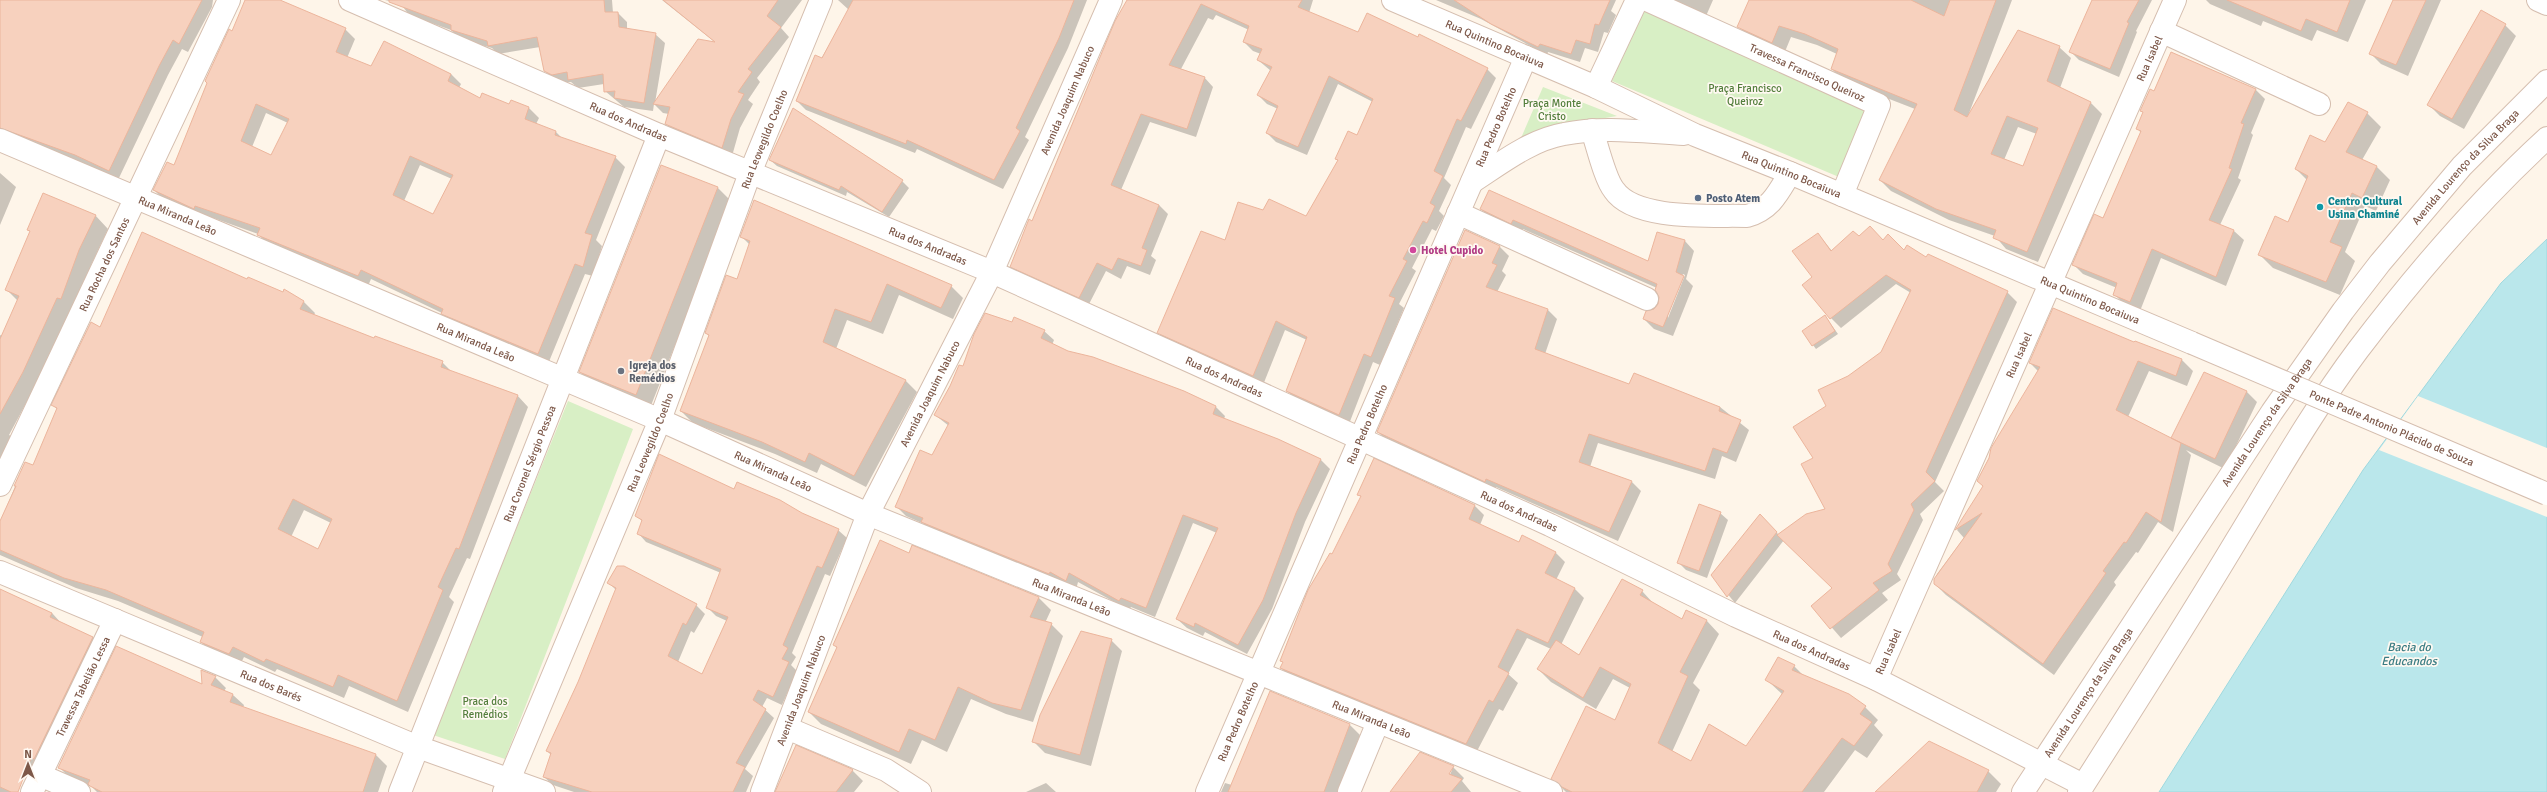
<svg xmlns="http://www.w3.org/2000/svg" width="2547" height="792" font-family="Signika,sans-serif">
	<rect width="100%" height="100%" fill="#fef5e9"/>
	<path fill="#d8efc5" d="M1644 8 1877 107 1846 180 1612 81Z
		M1543 87 1617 116 1540 129 1518 145Z
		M568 401 633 429 505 759 433 735Z"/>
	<path fill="#bae7eb" stroke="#9fd8de" d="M2547 239V792H2159L2363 470 2501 283Z"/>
	<path fill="#fef5e9" d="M2418 396 2547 448V517L2379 450Z"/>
	<path fill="#0003" fill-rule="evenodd" d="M0 0H213L212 7 188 52 182 49 168 75 118 180 0 136Z
		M247 0H277L345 29 355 39 347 58 371 67 384 43 451 74 461 84 459 88 481 100 510 105 511 101 529 108 539 118 536 124 556 132 563 139 615 157 625 167 596 240 602 246 593 276 585 274 548 364 452 323 442 313 371 279 368 286 268 245 258 234 205 215 204 218 164 200 154 190 175 167ZM266 113 288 123 271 156 252 147ZM420 165 452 179 434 215 404 201Z
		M385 0H612L613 13H618L627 22V29L655 34 665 43 655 103 716 43 662 0H802L781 28 789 37 757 78 760 82 748 100 753 104 740 128 732 156 675 133 666 124 669 114 663 113 654 104 653 111 624 107 605 91 604 84 578 88 571 82 562 83 554 80 544 70 540 47 498 54 492 48 460 39 451 30 409 15 401 4Z
		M838 0H1087L1068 48 1025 137 1029 140 1003 189 917 149 915 153 806 110 797 101 849 10Z
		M1128 0H1313L1309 13 1358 33 1487 69 1496 78 1471 129 1466 127 1444 178 1451 185 1439 211 1444 216 1436 231 1432 229 1412 268 1416 271 1399 304 1404 308 1380 365 1373 362 1349 424 1297 400 1287 391 1307 340 1285 330 1263 385 1167 342 1158 332 1225 242 1264 211 1306 217 1339 161 1336 159 1357 137 1373 102 1338 84 1307 155 1276 142 1267 133 1278 109 1267 104 1258 95 1271 71 1258 60 1261 54 1253 51 1244 42 1249 30 1216 15 1213 20 1208 18 1181 69 1204 77 1213 87 1196 137 1150 122 1121 190 1159 205 1168 214 1151 256 1156 260 1150 275 1127 266 1121 279 1106 271 1088 306 1021 275 1012 266 1033 222Z
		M1436 0H1616L1611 11 1616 15 1608 33 1604 32 1598 52 1585 48 1580 62 1548 52 1547 55 1481 19Z
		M1670 0H1713L1706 16Z
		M1750 0H2012L1968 116 2059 47 2071 58 2060 88 2090 102 2102 114 2038 262 2006 249 1995 236 1949 220 1891 191 1880 180 1915 109 1843 81 1832 69 1837 54 1817 45 1791 37 1784 54 1750 38 1739 27ZM2018 127 2037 134 2023 167 2004 160Z
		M2093 0H2152L2136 31 2137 32 2119 77 2079 60 2070 51Z
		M2206 0H2366L2348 42 2317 30 2312 41 2263 21 2261 26 2210 4Z
		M2394 0H2441L2408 76 2381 64 2370 53Z
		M2505 25 2516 36 2464 129 2440 116 2429 105Z
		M2256 90 2265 99 2251 133 2253 135 2238 178 2241 180 2220 225 2234 231 2244 240 2226 286 2161 258 2140 311 2124 304 2114 294 2117 288 2083 274 2073 264 2103 219 2141 133 2137 128 2144 113 2141 111 2155 92Z
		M2367 113 2381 127 2362 160 2377 167 2390 180 2376 211 2365 206 2345 252 2355 261 2340 295 2273 268 2260 255 2288 223 2307 180 2296 169 2325 144Z
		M770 160 902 181 909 188 889 217 847 192 846 196 777 166Z
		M662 166 718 188 732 202 650 408 594 386 580 372Z
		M0 173 16 187 0 225Z
		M1481 209 1649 262 1658 233 1685 241 1694 251 1686 279 1693 286 1673 336 1654 329 1644 319 1659 304 1660 297 1657 288 1523 229 1521 232 1491 219ZM1683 274 1685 275 1668 318V313Z
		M95 215 108 229 92 263 75 312 9 435 11 436 0 462V335L2 336 18 301 7 290 31 232 28 230Z
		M1465 231 1500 247 1509 256 1502 271 1506 275 1497 292 1548 310 1557 319 1545 354 1630 386 1720 407 1749 430 1736 462 1722 456 1715 479 1598 443 1590 467 1632 482 1641 491 1618 541 1496 487 1494 490 1387 441 1378 432Z
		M1818 234 1832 251 1859 238 1883 241 2007 292 2017 302 1935 482 1944 491 1920 514 1923 520 1897 574 1901 580 1882 593 1888 600 1841 638 1813 606 1834 589 1784 540 1735 603 1712 575 1760 516 1779 535 1826 510 1814 459 1827 407 1849 377 1882 353 1911 293 1896 284 1841 328 1831 318 1813 277Z
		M741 236 951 286 963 298 953 319 899 295 883 334 847 320 836 349 906 381 917 392 866 487 821 464 817 473 775 454 693 423 681 411 709 336 706 333 738 280 750 245Z
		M248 281 283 293 285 291 304 302 315 313 314 315 375 339 442 362 453 373 517 395 528 407 470 559 467 558 449 597 454 602 408 712 349 686 344 698 277 669 275 672 244 657 240 665 212 653 201 642 203 637 118 601 76 588 0 555V522L25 463 33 467 58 410 53 405 100 328ZM304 510 331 523 318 551 291 537Z
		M1825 316 1838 334 1816 349 1813 345Z
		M1012 324 1044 331 1054 340 1052 345 1067 352 1184 392 1216 407 1225 416 1224 419 1277 439 1321 460 1330 469 1305 522 1272 609 1247 654 1205 632 1203 636 1187 628 1177 619 1217 533 1193 523 1155 617 1131 607 1129 610 1078 582 1076 590 932 532 924 524 906 516 896 506 933 457 949 426 935 415 964 368Z
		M2134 344 2182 360 2193 371 2187 386 2149 371 2128 417 2176 442 2173 438 2204 374 2247 392 2257 402 2225 469 2186 450 2191 455 2173 532 2158 522 2138 553 2136 552 2114 582 2116 585 2054 675 1946 595 1935 584 1937 574 1964 538 1957 530 1984 487 1978 481 2038 371 2030 363Z
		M734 490 801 514 838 530 847 538 830 576 825 574 792 653 796 657 791 665 797 671 782 705 767 698 762 707 774 718 745 769 753 776 746 792H574L553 785 544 777 551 755 547 751 579 682 616 590 609 583 624 567 696 605 705 614 694 633 691 631 678 662 703 675 727 621 716 616 708 608 721 573 646 542 638 533 643 522 637 516Z
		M1359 494 1475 506 1484 515 1480 525 1519 543 1555 552 1565 562 1556 580 1574 588 1584 598 1561 645 1580 657 1642 591 1654 604 1682 620 1687 611 1707 621 1719 634 1693 683 1700 690 1672 752 1692 763 1746 748 1782 694 1766 679 1794 666 1804 676 1865 707 1878 720 1874 725 1883 735 1867 758 1855 750 1824 792H1566L1552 778 1615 722 1630 688 1613 679 1596 709 1551 682 1538 669 1551 649 1527 638 1508 674 1518 683 1503 711 1499 709 1476 753 1291 678 1281 668 1284 663 1282 661 1362 498Z
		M1720 513 1728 520 1707 578 1686 570 1679 563Z
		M912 547 1039 598 1051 610 1045 623 1051 624 1063 636 1033 722 1006 714 971 699 947 752 922 740 911 764 821 724 809 712 837 648 834 645 909 554Z
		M0 590 52 613 62 624 93 637 106 651 45 772 25 764 11 792H0Z
		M1111 640 1122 651 1091 766 1045 753 1034 742Z
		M215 677 226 688 224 691 233 695 244 705 243 708 376 755 387 766 378 792H97L91 786 70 778 59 767Z
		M1349 724 1360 735 1339 792H1221L1225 783 1232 785Z
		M1453 767 1464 778 1462 781 1471 792H1392ZM1450 770H1452L1448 779 1446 778Z
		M852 770 863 781 854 792H776Z
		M1988 771 2001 784 1996 792H1876Z
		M1046 783 1056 792H1026Z"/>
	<path fill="#f7d1be" stroke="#ecb59c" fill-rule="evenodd" d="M0 0H202L179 44 173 40 159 66 109 171 75 155 0 128Z
		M245 0H280L346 28 336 52 371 66 384 41 451 74 448 81 480 98 482 93 509 104 511 100 529 107 525 119 556 131 555 135 616 156 585 233 592 235 583 267 575 264 538 354 441 314 443 309 361 270 358 276 257 235 260 228 195 206 194 209 153 190 167 162 174 165 207 83 205 81 229 29 232 31ZM256 104 289 119 271 155 241 141ZM410 156 453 175 433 214 393 195Z
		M389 0H604L605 12H618L619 27 656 33 644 103 614 98 615 91 604 92 603 74 568 80 567 72 552 75 544 71 537 37 488 46 487 41 451 30V25L389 2Z
		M663 0H778L767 16 781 27 748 69 752 72 738 92 744 94 731 119 722 148 665 124 670 107 653 104 698 39 715 42Z
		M853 0H1074L1059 38 1016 128 1020 131 994 180 907 140 906 144 796 101 815 55 822 58Z
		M1127 0H1302L1298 7 1358 32 1367 13 1418 37 1419 34 1488 68 1461 121 1457 119 1434 171 1443 176 1430 203 1435 206 1427 223 1423 221 1403 259 1407 261 1389 296 1395 298 1371 357 1364 354 1339 415 1286 391 1307 337 1276 321 1253 376 1157 333 1201 231 1225 240 1238 202 1263 210 1269 199 1306 216 1338 160 1335 159 1348 131 1357 135 1373 99 1329 76 1298 147 1266 133 1278 106 1257 95 1272 67 1257 60 1262 49 1243 42 1249 26 1201 4 1169 65 1205 77 1187 129 1141 114 1111 185 1159 205 1142 248 1147 250 1141 266 1118 258 1112 270 1097 263 1079 298 1010 267 1029 219 1032 221 1115 21Z
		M1454 0H1610L1599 25 1595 24 1590 44 1576 40 1571 54 1540 44 1538 47 1491 24Z
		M1749 0H1911L1944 16 1950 0H1996L1954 110 1967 117 2018 30 2060 46 2047 81 2091 102 2027 252 1993 238 1996 230 1936 209 1879 180 1917 104 1831 69 1838 49 1805 34 1779 26 1772 43 1737 27ZM2007 116 2038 128 2023 166 1991 154Z
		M2092 0H2139L2127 22 2129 23 2110 69 2069 52Z
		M2227 0H2350L2337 32 2306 19 2301 31Z
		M2393 0H2426L2396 65 2369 54Z
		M2481 10 2506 24 2452 119 2427 105Z
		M2171 52 2256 89 2241 123 2244 124 2229 168 2232 169 2209 220 2234 230 2216 277 2152 249 2130 302 2113 295 2117 283 2072 265 2094 214 2103 218 2141 131 2136 129 2143 112 2140 111 2150 89 2154 91Z
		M2348 102 2368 112 2346 152 2377 166 2362 198 2352 193 2330 242 2342 247 2326 282 2258 255 2275 216 2288 222 2308 176 2295 169 2310 135 2325 142Z
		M793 108 903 180 882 212 841 186 839 190 769 160Z
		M661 165 718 187 636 395 579 372Z
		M1489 190 1648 261 1657 232 1685 240 1676 272 1684 276 1663 327 1643 319 1646 311 1654 309 1658 304 1659 297 1655 290 1657 284 1513 220 1511 224 1480 209Z
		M43 193 96 215 79 250 61 299 57 298 23 372 0 414V339L19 296 5 290 30 231 27 230Z
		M754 200 952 285 941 308 887 284 871 322 835 309 823 342 906 380 854 476 809 453 805 462 762 442 680 411 709 335 705 333 726 275 737 279 750 241 740 237Z
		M1870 226 1883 240 1888 234 1904 250 1907 245 1926 257 1928 254 2008 291 1926 472 1935 481 1911 504 1914 510 1888 564 1892 571 1873 583 1879 590 1830 629 1811 606 1832 588 1777 535 1806 514 1825 509 1801 464 1813 458 1793 427 1826 406 1818 390 1848 376 1881 352 1911 290 1886 275 1830 319 1802 285 1812 277 1792 251 1818 233 1831 251 1853 231 1859 236Z
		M1465 230 1500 246 1492 263 1497 265 1486 287 1548 309 1535 349 1629 384 1634 373 1720 407 1719 411 1741 420 1727 453 1713 448 1705 471 1589 434 1579 462 1632 481 1609 532 1486 479 1485 482 1377 432Z
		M142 232 247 279 248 277 283 292 284 289 304 301 300 309 374 338 375 336 443 361 441 367 518 395 459 549 456 548 438 587 443 590 397 701 338 675 333 687 266 659 264 662 233 647 229 654 200 642 204 632 106 590 64 578 0 550V521L16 486H14L25 462 33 465 57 408 51 405 91 322 100 327ZM293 499 332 519 318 549 278 529Z
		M2053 308 2134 342 2135 341 2182 359 2176 376 2138 361 2116 410 2181 443 2161 522 2146 512 2126 543 2124 542 2103 571 2106 573 2043 664 1934 584V579L1982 513 1955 530 1983 486 1977 481 1989 458 1991 448 2040 367 2029 363Z
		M985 313 1012 322 1014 317 1045 330 1041 338 1068 351 1093 357 1184 391 1216 406 1213 414 1278 439 1321 459 1296 513 1263 600 1238 645 1195 623 1194 627 1176 619 1218 528 1183 515 1146 608 1121 598 1119 601 1069 573 1066 581 1050 572 1049 574 921 522 923 518 895 507 920 450 932 455 949 423 934 415 950 386 959 365 963 366 974 334Z
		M1825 315 1835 331 1812 346 1802 331Z
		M2204 372 2247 391 2215 459 2171 438Z
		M659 454 734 489 737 482 780 500 802 513 839 529 822 568 817 566 783 645 788 648 782 659 789 662 773 697 758 690 753 700 766 709 736 763 745 767 733 792H592L543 777 551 753 546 751 578 682 616 588 607 583 617 566H624L697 604 686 625 683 623 668 656 702 674 728 617 706 608 721 569 637 534 642 520 635 516Z
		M1374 458 1475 505 1469 519 1519 542 1522 535 1556 552 1545 573 1575 588 1548 643 1517 629 1498 667 1509 673 1493 702 1489 700 1466 744 1280 668 1283 662 1280 661 1308 590 1330 553 1332 554 1361 496 1357 495Z
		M1699 504 1721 512 1699 571 1677 563Z
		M1760 514 1777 532 1727 597 1711 575Z
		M880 540 909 553 912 545 1039 597 1030 617 1052 623 1021 710 992 703 958 687 935 740 909 729 899 752 808 712 837 647 833 645Z
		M1622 579 1643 590 1640 595 1682 619 1686 610 1707 620 1680 672 1688 676 1658 743 1691 761 1709 724 1746 746 1784 691 1765 680 1778 657 1795 665 1792 670 1849 694 1866 706 1860 714 1872 722 1854 746 1842 738 1802 792H1572L1562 787 1551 779 1586 706 1615 720 1631 684 1600 667 1583 698 1537 669 1556 640 1579 655Z
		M0 589 52 613 50 617 93 637 34 759 31 758 18 792H11L0 787Z
		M1081 631 1112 639 1080 755 1032 742 1040 715Z
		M116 646 202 684 201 670 216 676 211 685 233 694 230 702 376 754 363 792H102L90 786 88 784 90 780 58 768Z
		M1270 691 1350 724 1324 792H1228Z
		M1929 741 1989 770 1977 792H1875Z
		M796 745 852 769 853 770 836 792H775Z
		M1420 752 1454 766 1449 774 1462 779 1451 792H1390Z"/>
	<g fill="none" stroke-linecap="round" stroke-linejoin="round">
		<defs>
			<g id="minor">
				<path id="s1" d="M350 0 659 135 992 272 1194 363 1550 525 1736 616 1876 679 2083 785"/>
				<path id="s2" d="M1393 0 1596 87 1695 135 1790 173 2192 343"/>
				<path id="s3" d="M1647 0 1879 105 1842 195"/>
				<path d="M2538 0 2547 4"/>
				<path d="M2161 31 2319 104"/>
				<path d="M1596 87 1637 0"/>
				<path d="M1592 130C1597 145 1605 179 1614 190 1635 221 1712 215 1747 216 1771 209 1778 193 1790 173"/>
				<path id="s4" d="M0 140 660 420 868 514 1551 792"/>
				<path d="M1472 182C1500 164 1530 140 1564 134 1603 126 1645 132 1684 134"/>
				<path d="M1458 213 1647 299"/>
				<path id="s5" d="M0 485 229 0"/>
				<path id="s6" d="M0 572 418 747 544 792"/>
				<path id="s7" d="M1876 679 2175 0"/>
				<path d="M787 728 886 770 920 792"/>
				<path d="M40 775 79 792"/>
				<path id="s8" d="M32 792 115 620"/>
				<path id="s9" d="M400 792 659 135"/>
				<path id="s10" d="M504 792 660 420 750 173 821 0"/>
				<path id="s11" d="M762 792 868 514 992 272 1111 0"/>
				<path id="s12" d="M1207 792 1526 57"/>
				<path d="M1349 792 1378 722"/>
				<path id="s13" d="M2023 792 2272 412 2343 311 2380 263 2462 166 2547 81"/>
				<path d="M2079 792C2132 709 2185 626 2236 541 2275 477 2313 410 2358 350 2415 275 2477 202 2547 138"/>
			</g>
		</defs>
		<use href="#minor" stroke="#d5beaf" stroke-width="24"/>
		<use href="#minor" stroke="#fff" stroke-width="22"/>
		<defs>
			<g id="minor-bridge">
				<path id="s14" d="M2192 343 2547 494"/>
			</g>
		</defs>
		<use href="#minor-bridge" stroke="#d5beaf" stroke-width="24" stroke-linecap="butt"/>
		<use href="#minor-bridge" stroke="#fff" stroke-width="22"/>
	</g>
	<circle fill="#5c6f8a" stroke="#fff9f2" stroke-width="1.5" cx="1698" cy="198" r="4"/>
	<circle fill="#0f9aa8" stroke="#fff9f2" stroke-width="1.5" cx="2320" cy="207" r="4"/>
	<circle fill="#d1479c" stroke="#fff9f2" stroke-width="1.5" cx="1413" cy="250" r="4"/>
	<circle fill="#6b7280" stroke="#fff9f2" stroke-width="1.5" cx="621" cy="371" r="4"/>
	<g text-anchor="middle" stroke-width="3.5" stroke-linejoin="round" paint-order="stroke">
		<g font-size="11" fill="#7d5849" stroke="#fff9f2">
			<text dy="4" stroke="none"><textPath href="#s2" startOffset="111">Rua Quintino Bocaiuva</textPath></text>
			<text dy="4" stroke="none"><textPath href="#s7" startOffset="678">Rua Isabel</textPath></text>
			<text dy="4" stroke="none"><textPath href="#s3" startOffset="176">Travessa Francisco Queiroz</textPath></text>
			<text dy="4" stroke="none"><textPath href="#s11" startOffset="757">Avenida Joaquim Nabuco</textPath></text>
			<text dy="4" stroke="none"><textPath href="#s1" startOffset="304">Rua dos Andradas</textPath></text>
			<text dy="4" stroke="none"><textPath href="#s12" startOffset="725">Rua Pedro Botelho</textPath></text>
			<text dy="4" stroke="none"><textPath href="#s10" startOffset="703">Rua Leovegildo Coelho</textPath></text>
			<text dy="4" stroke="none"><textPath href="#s13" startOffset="767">Avenida Lourenço da Silva Braga</textPath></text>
			<text dy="4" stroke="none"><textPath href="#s2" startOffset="435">Rua Quintino Bocaiuva</textPath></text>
			<text dy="4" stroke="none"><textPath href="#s4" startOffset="193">Rua Miranda Leão</textPath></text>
			<text dy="4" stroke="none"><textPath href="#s1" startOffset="628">Rua dos Andradas</textPath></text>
			<text dy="4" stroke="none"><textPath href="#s5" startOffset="244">Rua Rocha dos Santos</textPath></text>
			<text dy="4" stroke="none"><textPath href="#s2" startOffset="759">Rua Quintino Bocaiuva</textPath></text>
			<text dy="4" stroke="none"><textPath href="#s4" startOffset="517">Rua Miranda Leão</textPath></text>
			<text dy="4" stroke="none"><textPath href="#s7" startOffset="354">Rua Isabel</textPath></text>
			<text dy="4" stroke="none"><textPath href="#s1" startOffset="952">Rua dos Andradas</textPath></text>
			<text dy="4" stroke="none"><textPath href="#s11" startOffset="433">Avenida Joaquim Nabuco</textPath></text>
			<text dy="4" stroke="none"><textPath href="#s13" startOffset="443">Avenida Lourenço da Silva Braga</textPath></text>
			<text dy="4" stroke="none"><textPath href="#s12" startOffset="401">Rua Pedro Botelho</textPath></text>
			<text dy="4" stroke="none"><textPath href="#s14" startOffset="217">Ponte Padre Antonio Plácido de Souza</textPath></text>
			<text dy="4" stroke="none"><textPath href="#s10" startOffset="379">Rua Leovegildo Coelho</textPath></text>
			<text dy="4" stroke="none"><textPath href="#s9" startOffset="353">Rua Coronel Sérgio Pessoa</textPath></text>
			<text dy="4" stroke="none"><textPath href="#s4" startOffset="841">Rua Miranda Leão</textPath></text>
			<text dy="4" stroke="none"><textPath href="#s1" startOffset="1276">Rua dos Andradas</textPath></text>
			<text dy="4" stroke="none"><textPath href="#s4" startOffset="1165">Rua Miranda Leão</textPath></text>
			<text dy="4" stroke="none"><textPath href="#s1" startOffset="1600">Rua dos Andradas</textPath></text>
			<text dy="4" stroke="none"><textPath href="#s7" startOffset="30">Rua Isabel</textPath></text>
			<text dy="4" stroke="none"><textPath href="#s6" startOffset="294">Rua dos Barés</textPath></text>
			<text dy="4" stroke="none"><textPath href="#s8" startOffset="117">Travessa Tabelião Lessa</textPath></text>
			<text dy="4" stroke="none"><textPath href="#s11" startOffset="109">Avenida Joaquim Nabuco</textPath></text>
			<text dy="4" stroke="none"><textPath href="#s13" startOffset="119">Avenida Lourenço da Silva Braga</textPath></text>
			<text dy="4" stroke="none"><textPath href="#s4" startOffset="1489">Rua Miranda Leão</textPath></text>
			<text dy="4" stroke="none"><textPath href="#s12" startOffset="77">Rua Pedro Botelho</textPath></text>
		</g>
		<g font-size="11" fill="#537e3c" stroke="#fff9f2">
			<text x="1745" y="92">Praça Francisco<tspan x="1745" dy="13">Queiroz</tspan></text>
			<text x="1552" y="107">Praça Monte<tspan x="1552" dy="13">Cristo</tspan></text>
			<text x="485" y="705">Praca dos<tspan x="485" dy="13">Remédios</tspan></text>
		</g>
		<g font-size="11" font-weight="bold" fill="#4e5e75" stroke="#fff9f2" text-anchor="start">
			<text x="1706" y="202">Posto Atem</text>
		</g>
		<g font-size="11" font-weight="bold" fill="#0d838f" stroke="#fff9f2" text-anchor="start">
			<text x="2328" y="205">Centro Cultural<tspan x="2328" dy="13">Usina Chaminé</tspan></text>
		</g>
		<g font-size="11" font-weight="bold" fill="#b23c85" stroke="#fff9f2" text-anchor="start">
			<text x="1421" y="254">Hotel Cupido</text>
		</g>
		<g font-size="11" font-weight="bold" fill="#5b616d" stroke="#fff9f2" text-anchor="start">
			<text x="629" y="369">Igreja dos<tspan x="629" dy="13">Remédios</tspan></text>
		</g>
		<g font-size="12" font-style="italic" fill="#3a7c83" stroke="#fff9f2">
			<text x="2409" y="651">Bacia do<tspan x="2409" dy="14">Educandos</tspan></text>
		</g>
	</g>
	<g transform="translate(28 764)" stroke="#fff9f2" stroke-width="3" paint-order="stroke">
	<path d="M0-3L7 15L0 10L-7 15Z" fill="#7d5849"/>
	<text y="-6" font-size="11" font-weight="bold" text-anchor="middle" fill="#7d5849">N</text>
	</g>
</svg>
